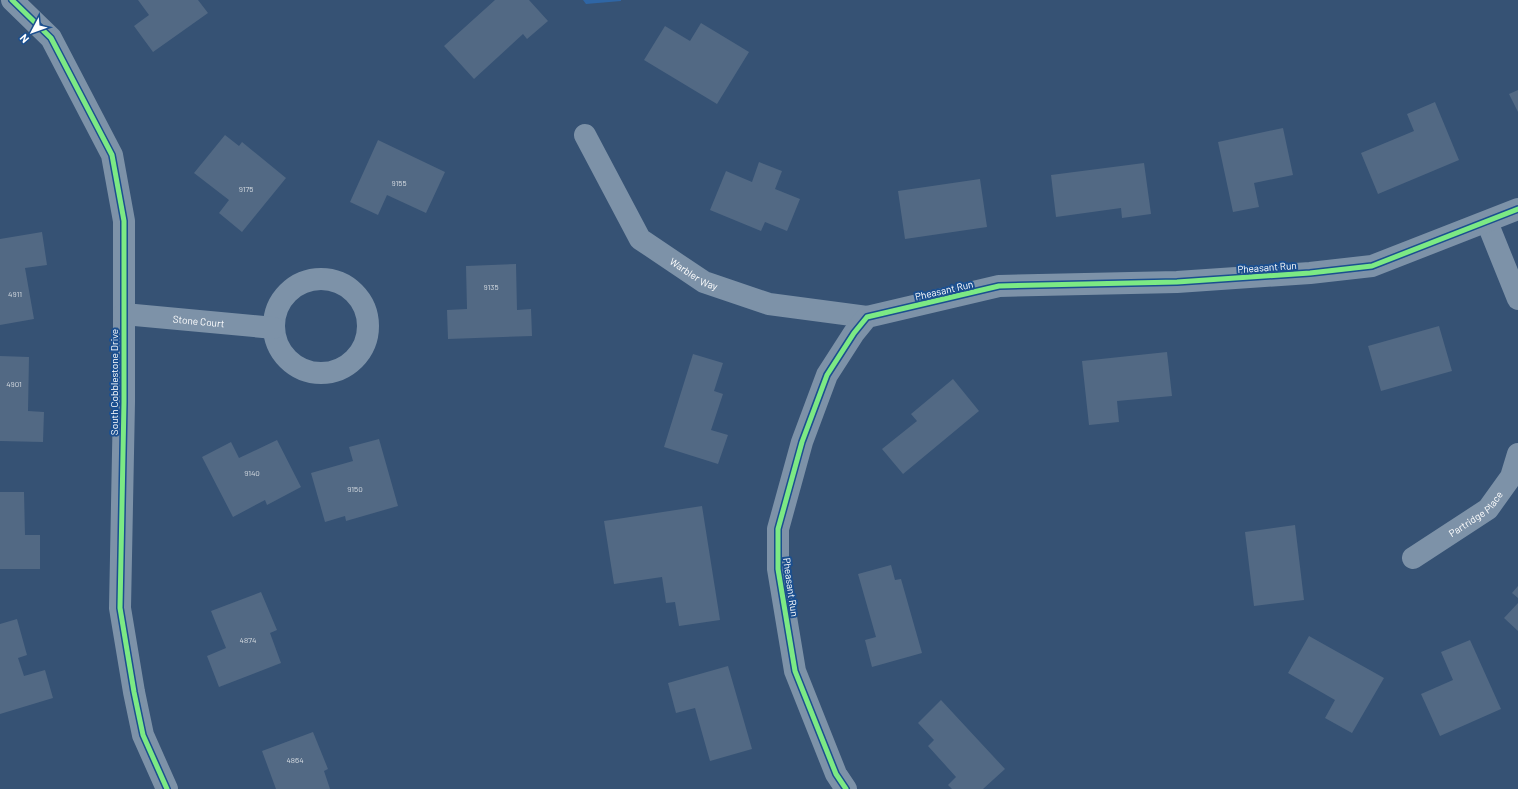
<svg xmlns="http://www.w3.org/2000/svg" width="1518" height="789" font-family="Barlow,sans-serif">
	<rect width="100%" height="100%" fill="#365274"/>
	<path fill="#2f66a5" d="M583 0H621V1L586 4Z"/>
	<path fill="#526984" d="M138 0H198L208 13 153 52 134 26 149 15Z
		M495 0H529L548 21 527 39 523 34 474 79 444 46Z
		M701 23 749 52 717 104 644 60 665 26 690 41Z
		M1518 90V112L1509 94Z
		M1435 102 1459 160 1378 194 1361 153 1414 131 1407 114Z
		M1283 128 1293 175 1254 183 1259 207 1233 212 1218 142Z
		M225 135 239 146 242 142 286 178 242 232 219 213 229 200 194 173Z
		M378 140 445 172 426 213 387 195 378 215 350 202Z
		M759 162 782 171 775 189 800 199 787 231 765 222 761 231 710 210 726 171 752 182Z
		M1144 163 1151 214 1122 218 1121 208 1056 217 1051 175Z
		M980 179 987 227 905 239 898 191Z
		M42 232 47 265 25 268 34 319 0 325V239Z
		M516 264 517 310 531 309 532 336 448 339 447 310 467 309 466 266Z
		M1439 326 1452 371 1381 391 1368 346Z
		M1167 352 1172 396 1117 401 1119 422 1089 425 1082 361Z
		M693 354 723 363 714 391 723 394 711 430 728 435 718 464 664 447Z
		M0 356 29 357 28 411 44 412 43 442 0 441Z
		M953 379 979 411 903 474 882 449 917 421 911 414Z
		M379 439 398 506 346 521 345 516 325 522 311 473 353 461 349 447Z
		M277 440 301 487 267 505 265 500 233 517 202 457 231 442 239 458Z
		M0 492H24L25 535H40V569H0Z
		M702 506 720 620 679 626 675 602 666 603 662 577 614 584 604 521Z
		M1295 525 1304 600 1254 606 1245 532Z
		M891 565 895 580 901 579 922 653 872 667 865 640 876 637 858 574Z
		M1518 586V598L1512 593Z
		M261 592 277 630 270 633 281 663 219 687 207 656 226 648 211 611Z
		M1518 603V631L1504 618Z
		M17 619 27 655 18 658 24 676 45 670 53 698 0 714V624Z
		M1309 636 1384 678 1352 733 1325 718 1335 700 1288 673Z
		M1470 640 1501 709 1440 736 1421 694 1453 680 1441 652Z
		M728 666 752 749 710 761 695 708 676 713 668 683Z
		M941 700 1005 769 983 789H952L948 785 956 777 928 746 934 740 918 723Z
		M313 732 328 769 324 771 330 789H276L262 751Z"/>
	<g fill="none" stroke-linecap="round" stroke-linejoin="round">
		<g stroke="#7d92a8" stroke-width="22">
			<path d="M12 0 51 38 112 155 124 221V402L120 608 134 692 143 735 167 789"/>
			<path id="s1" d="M585 135 640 239 704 282 769 304 867 317"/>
			<path d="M1487 222 1518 299"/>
			<circle cx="321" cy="326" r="47"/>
			<path id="s2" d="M124 314 274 328"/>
			<path id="s3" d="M1413 558 1488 509 1511 477 1518 454"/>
			<path d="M846 789 836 774 795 671 778 569V529L802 442 827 375 854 333 867 317 999 286 1177 282 1310 273 1372 266 1518 209"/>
		</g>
		<defs>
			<path id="cycleway" d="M12 0 51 38 112 155 124 221V402L120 608 134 692 143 735 167 789
				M846 789 836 774 795 671 778 569V529L802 442 827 375 854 333 867 317 999 286 1177 282 1310 273 1372 266 1518 209"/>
		</defs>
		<use href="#cycleway" stroke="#1b4f8f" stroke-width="8"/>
		<use href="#cycleway" stroke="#7ce984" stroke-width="5"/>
	</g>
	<g text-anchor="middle" stroke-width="4" stroke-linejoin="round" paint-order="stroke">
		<g font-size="8" fill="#d4dae0">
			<text x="399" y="186">9155</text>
			<text x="246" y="192">9175</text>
			<text x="491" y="290">9135</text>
			<text x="15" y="297">4911</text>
			<text x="14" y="387">4901</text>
			<text x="252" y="476">9140</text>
			<text x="355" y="492">9150</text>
			<text x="248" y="643">4874</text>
			<text x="295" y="763">4864</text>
		</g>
		<g font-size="10" fill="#fff" stroke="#1b4f8f">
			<text transform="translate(1267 267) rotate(-4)" y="4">Pheasant Run</text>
			<text dy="4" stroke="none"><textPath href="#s1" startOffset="182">Warbler Way</textPath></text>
			<text transform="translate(944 290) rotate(-13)" y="4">Pheasant Run</text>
			<text dy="4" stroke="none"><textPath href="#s2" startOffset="75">Stone Court</textPath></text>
			<text transform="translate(114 382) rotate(-90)" y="4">South Cobblestone Drive</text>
			<text dy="4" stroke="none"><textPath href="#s3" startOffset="77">Partridge Place</textPath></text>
			<text transform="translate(791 587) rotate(82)" y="4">Pheasant Run</text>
		</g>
	</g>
	<g transform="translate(32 32) rotate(229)" stroke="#1b4f8f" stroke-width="3" paint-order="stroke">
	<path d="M0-3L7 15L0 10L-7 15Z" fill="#ffffff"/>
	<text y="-6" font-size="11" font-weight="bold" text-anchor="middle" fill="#ffffff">N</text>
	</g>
</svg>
